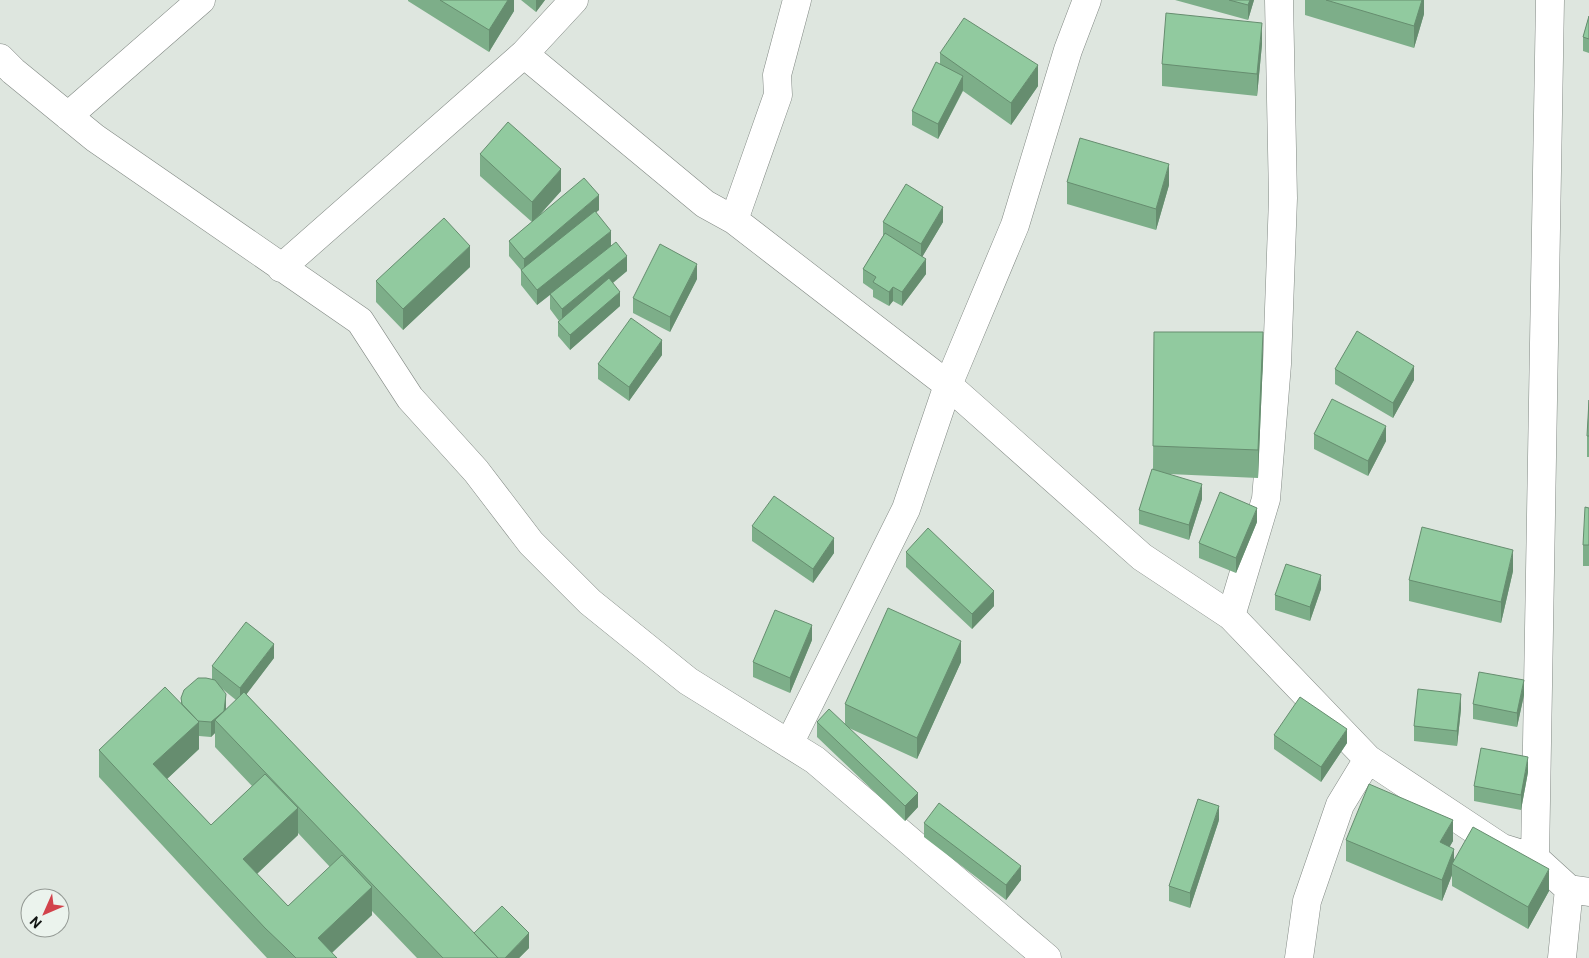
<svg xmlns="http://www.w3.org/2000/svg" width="1589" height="958" font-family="Roboto,sans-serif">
	<rect width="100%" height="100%" fill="#dee6df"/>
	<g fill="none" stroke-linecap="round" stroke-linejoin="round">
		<defs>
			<path id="minor" d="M524 54 705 204 734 220 948 385 1142 557 1231 616 1368 759 1502 848 1535 858 1569 889 1589 892
				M0 58 13 71 95 138 360 321 410 398 476 471 531 543 590 602 688 681 815 760 1047 958
				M68 116 201 0
				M734 220 778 95 777 75 797 0
				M281 268 524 54 574 0
				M1231 616 1266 499 1277 364 1283 198 1279 0
				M789 744 906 509 948 385 1015 225 1068 50 1087 0
				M1535 858 1550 0
				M1299 958 1307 901 1340 805 1368 759
				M1562 958 1569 889"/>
		</defs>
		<use href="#minor" stroke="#828984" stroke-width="29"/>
		<use href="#minor" stroke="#fff" stroke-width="28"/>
	</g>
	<path fill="#7dae89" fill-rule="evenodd" d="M408 0H514V11L489 52 408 1Z
		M521 0H545L536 12Z
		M1175 0H1254L1248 20Z
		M1305 0H1424V14L1414 48 1305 15Z
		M1589 16V53L1583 51V37Z
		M1262 44 1257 96 1162 86V64Z
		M940 53 1038 86 1011 125 963 91 938 139 912 125V111L940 64Z
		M480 154 561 191 538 217 599 210 596 212 611 246 627 271 613 283 620 306 570 350 558 336V322L559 321 550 309V295L537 305 521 285V270L509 256V241L532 222 480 176Z
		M1067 182 1169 185 1156 230 1067 204Z
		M883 222H943L922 257 926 274 902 306 893 301 889 306 873 297V290L863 283V269L883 236Z
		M470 267 403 330 376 302V281Z
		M697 279 670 332 633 313V298Z
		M1154 332 1263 359 1258 478 1169 474 1202 499 1189 540 1139 524V510L1153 469Z
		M662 355 629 401 598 379V364Z
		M1335 369 1414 380 1393 418 1335 384Z
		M1589 400V457H1587V436Z
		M1314 434 1386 441 1368 476 1314 449Z
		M1589 508V566H1583V545Z
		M1257 522 1236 573 1199 558V543Z
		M752 526 834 553 813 583 752 541Z
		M906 552 994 606 972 629 906 567Z
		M1513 571 1501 623 1409 601V580Z
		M1321 589 1310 621 1275 610V595Z
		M812 640 790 693 753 677V662Z
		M274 658 246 694 474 933 529 948 519 958H417L372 911V915L332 953 337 958H267L99 777V750L181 703V698L212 679V666ZM220 687 236 700 226 710ZM215 733V747L252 786 211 825 167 779 199 749V736L211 737ZM298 833 330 867 288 906 257 874 298 835Z
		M961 662 917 759 849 728 918 807 905 821 817 737V722L845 724V704Z
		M1524 695 1517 727 1473 719V704Z
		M1461 709 1457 746 1414 741V726Z
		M1274 735 1347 743 1321 782 1274 749Z
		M1528 772 1521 810 1474 801V786Z
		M1219 820 1190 908 1169 901V886Z
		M924 823 1021 880 1006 900 924 837Z
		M1346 840 1453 841 1449 847 1454 862 1549 891 1528 929 1452 886V875L1442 901 1346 861Z"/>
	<path fill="#668d6f" d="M508 0H514V11L489 52V30Z
		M536 0H545L536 12Z
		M1250 0H1254L1248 20V5Z
		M1422 0H1424V14L1414 48V26Z
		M1262 23V44L1257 96V74Z
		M1038 65V86L1011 125V103Z
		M963 76V90L938 139V124Z
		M1169 164V185L1156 230V209Z
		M561 169V191L532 223V202Z
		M599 195V210L524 273V259Z
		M943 207V222L921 259V244Z
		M611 231V246L537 305V290Z
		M470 246V267L403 330V309Z
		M627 256V271L562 324V309Z
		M926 259V274L902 306V292Z
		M697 264V279L670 332V317Z
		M893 287V301L889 306V292Z
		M620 292V306L570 350V335Z
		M1263 332V359L1258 478V450Z
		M662 340V355L629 401V387Z
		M1414 366V380L1393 418V403Z
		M1386 426V441L1368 476V461Z
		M1202 484V499L1189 540V525Z
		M1257 508V522L1236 573V558Z
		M834 538V553L813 583V569Z
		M1513 550V571L1501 623V602Z
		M1321 575V589L1310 621V607Z
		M994 591V606L972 629V614Z
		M812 625V640L790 693V678Z
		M961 641V662L917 759V738Z
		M274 644V658L240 703V688Z
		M1524 680V695L1517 727V713Z
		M226 694V709L224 726 215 720V733L211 737V722Z
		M1461 694V709L1457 746V731Z
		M199 722V749L153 792V764Z
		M1347 729V743L1321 782V767Z
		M1528 757V772L1521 810V795Z
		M918 793V807L905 821V806Z
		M1219 806V820L1190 908V893Z
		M298 808V835L243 887V859Z
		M1453 820V841L1440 864V842Z
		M1454 849V865L1452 864V875L1442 901V880Z
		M1021 866V880L1006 900V885Z
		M1549 869V891L1528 929V907Z
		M372 887V915L326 958 318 938Z
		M529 933V948L519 958H505Z"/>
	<path fill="#91ca9f" stroke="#668d6f" d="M440 0H508L489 30Z
		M1229 0H1250L1248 5Z
		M1326 0H1422L1414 26Z
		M1166 13 1262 23 1257 74 1162 64Z
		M1589 16V39L1583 37Z
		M964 18 1038 65 1011 103 940 53Z
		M936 62 963 76 938 124 912 111Z
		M508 122 561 169 532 202 480 154Z
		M1080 138 1169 164 1156 209 1067 182Z
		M584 178 599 195 524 259 509 241Z
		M906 184 943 207 921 244 883 222Z
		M595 211 611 231 537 290 521 270Z
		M444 218 470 246 403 309 376 281Z
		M885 233 926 259 902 292 893 287 889 292 873 282 876 277 863 269Z
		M616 242 627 256 562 309 550 294Z
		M660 244 697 264 670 317 633 298Z
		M609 278 620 292 570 335 558 322Z
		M631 318 662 340 629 387 598 364Z
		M1357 331 1414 366 1393 403 1335 369Z
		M1154 332H1263L1258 450 1153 446Z
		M1332 399 1386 426 1368 461 1314 434Z
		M1589 400V436H1587Z
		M1152 469 1202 484 1189 525 1139 510Z
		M1220 492 1257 508 1236 558 1199 543Z
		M774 496 834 538 813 569 752 526Z
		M1585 507 1589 508V545H1583Z
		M1422 527 1513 550 1501 602 1409 580Z
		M928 528 994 591 972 614 906 552Z
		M1286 564 1321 575 1310 607 1275 595Z
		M888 608 961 641 917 738 845 704Z
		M775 610 812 625 790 678 753 662Z
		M246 622 274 644 240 688 212 666Z
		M1479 672 1524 680 1517 713 1473 704Z
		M198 678H206L215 680 226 694 224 711 211 722 198 721 182 704 181 698 184 690Z
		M165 687 199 722 153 764 211 825 265 774 298 808 243 859 288 906 342 855 372 887 318 938 337 958H296L287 949 265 928 99 750Z
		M1418 689 1461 694 1457 731 1414 726Z
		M244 692 498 958H443L215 720Z
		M1300 697 1347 729 1321 767 1274 735Z
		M829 709 918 793 905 806 817 722Z
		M1481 748 1528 757 1521 795 1474 786Z
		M1369 784 1453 820 1440 842 1454 849 1442 880 1346 840Z
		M1198 799 1219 806 1190 893 1169 886Z
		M939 803 1021 866 1006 885 924 823Z
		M1473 827 1549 869 1528 907 1452 864Z
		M502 906 529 933 505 958H498L474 933Z"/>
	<g transform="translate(45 913) rotate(225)"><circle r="24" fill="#ebf3ed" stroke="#949a95"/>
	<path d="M0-4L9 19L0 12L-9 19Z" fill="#d2424b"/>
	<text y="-8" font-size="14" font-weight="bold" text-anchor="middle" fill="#111412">N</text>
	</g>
</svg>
